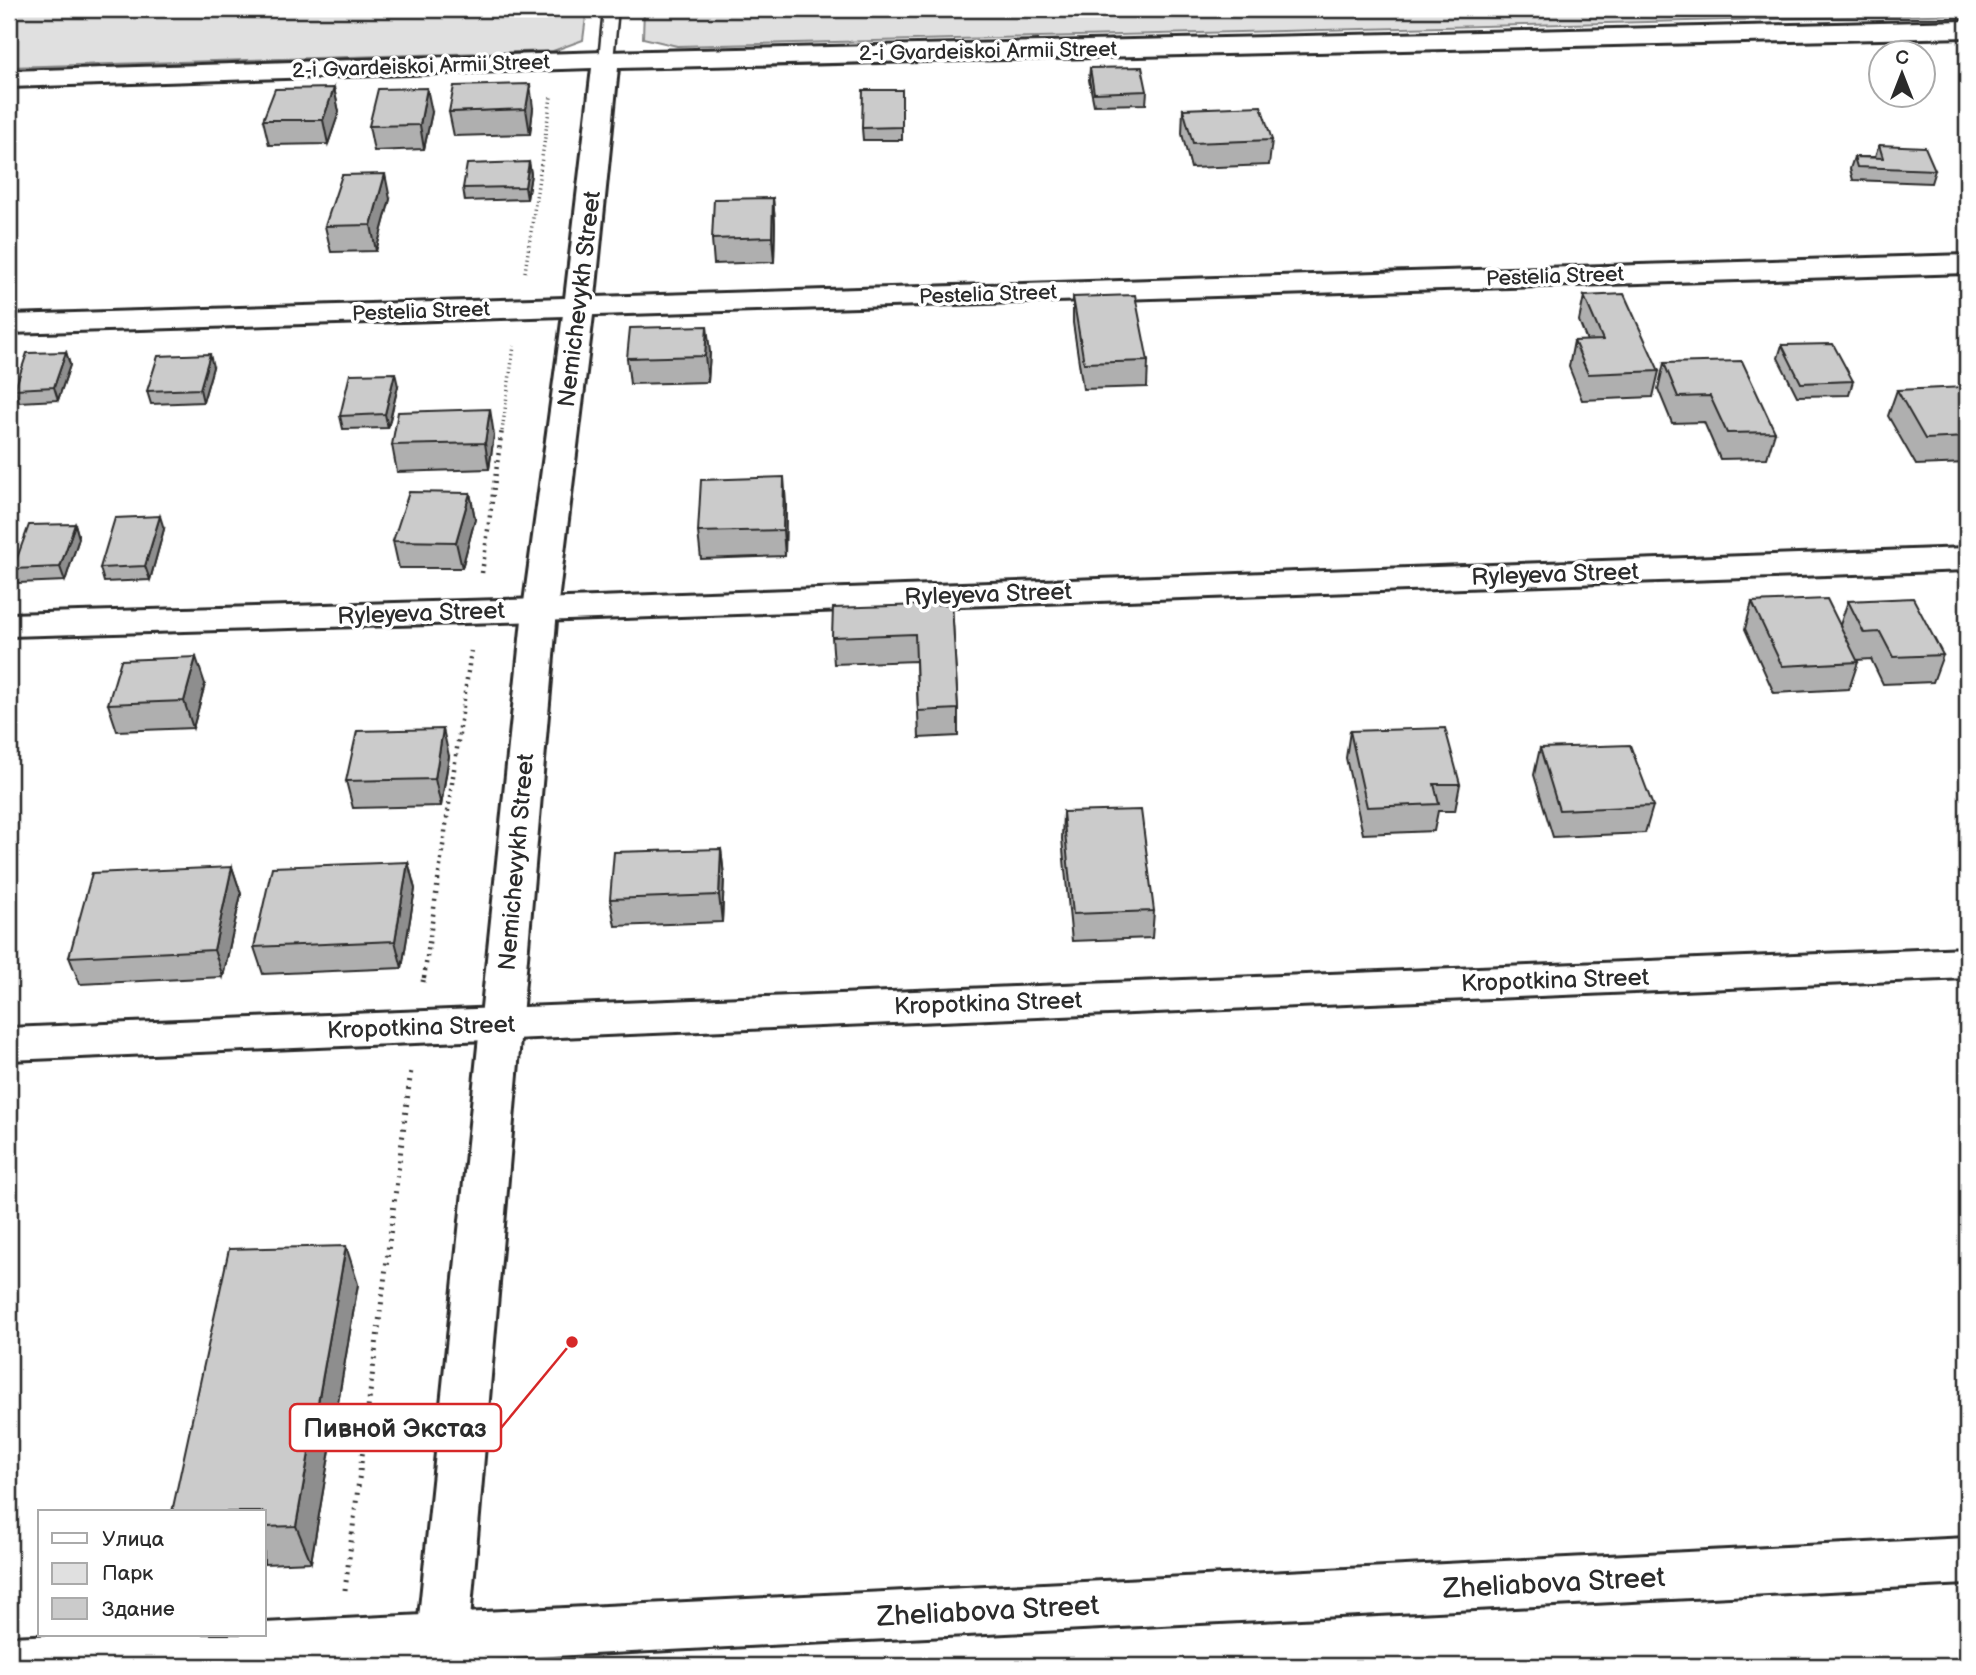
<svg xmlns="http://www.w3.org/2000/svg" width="1976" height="1675" font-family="'Balsamiq Sans',sans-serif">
	<rect width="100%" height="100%" fill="#fff"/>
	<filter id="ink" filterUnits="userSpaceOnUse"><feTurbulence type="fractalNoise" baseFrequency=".0143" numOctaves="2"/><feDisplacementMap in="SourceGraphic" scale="14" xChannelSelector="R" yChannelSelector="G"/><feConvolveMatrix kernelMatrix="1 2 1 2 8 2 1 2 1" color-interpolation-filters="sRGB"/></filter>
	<g filter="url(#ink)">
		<path fill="#e0e0e0" stroke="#868686" stroke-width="2" d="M9 9H587L583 40 553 51 9 67Z
			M644 9H1967V14L677 46 643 38Z"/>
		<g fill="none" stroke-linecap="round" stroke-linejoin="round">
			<defs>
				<path id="lane" d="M604 9H618L613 60 606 64 599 60Z"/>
				<path id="street" d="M1967 255V273L9 333V315Z
					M1967 548V570L540 621 9 636V614L540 599Z
					M1967 948V978L9 1060V1028Z
					M1967 1538V1584L356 1666H9V1637L57 1635H264V1623Z"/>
				<path id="secondary" d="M1967 21V37L618 68 594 307 557 610 466 1666H414L523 610 564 307 592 68 9 87V71L606 52Z"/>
			</defs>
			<use href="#lane" stroke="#2b2b2b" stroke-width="5"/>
			<use href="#street" stroke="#2b2b2b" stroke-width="6"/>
			<use href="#secondary" stroke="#2b2b2b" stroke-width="6"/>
			<path stroke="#2b2b2b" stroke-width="3.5" stroke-dasharray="1 3.5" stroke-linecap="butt" d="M525 272 551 97
				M502 431 514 346"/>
			<path stroke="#2b2b2b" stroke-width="4.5" stroke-dasharray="2 5" stroke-linecap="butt" d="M482 573 502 429
				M424 978 471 651"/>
			<path stroke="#2b2b2b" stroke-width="5" stroke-dasharray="2 6" stroke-linecap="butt" d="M423 982 424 976
				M345 1590 411 1070"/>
			<use href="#lane" fill="#fff" fill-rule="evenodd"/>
			<use href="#street" fill="#fff" fill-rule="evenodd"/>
			<use href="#secondary" fill="#fff" fill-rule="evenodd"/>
		</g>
		<path fill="#afafaf" stroke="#2b2b2b" stroke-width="2" d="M1090 68 1147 91 1146 104 1094 105 1089 80Z
			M334 88 339 112 328 144 269 145 263 120Z
			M902 90V140H863L862 128Z
			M533 108 530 134 454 136 449 112Z
			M1183 109 1272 140 1269 165 1191 168 1182 134Z
			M432 112 424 149 374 151 369 126Z
			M1879 145 1935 170 1931 183 1853 180 1850 169 1854 157H1875Z
			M529 162 531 174 527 199 465 201 463 188Z
			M773 198 775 223 774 262 714 264 712 239Z
			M390 199 376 251 331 252 325 226Z
			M1584 296 1659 371 1653 397 1582 400 1569 367 1574 341H1587L1579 321Z
			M1073 297 1148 361 1147 387 1083 389 1073 323Z
			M1782 345 1853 381 1849 395 1797 396 1778 358Z
			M66 352 70 365 58 400 19 402 15 389Z
			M710 352 708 382 630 384 627 358Z
			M1664 363 1775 432 1767 458 1720 459 1704 422 1672 423 1658 389Z
			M213 367 203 402 151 404 147 391Z
			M398 386 388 428 343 429 340 416Z
			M1897 390H1967V463L1916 465 1888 416Z
			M494 435 489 469 397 472 392 445Z
			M470 493 475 519 462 568H399L393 541Z
			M786 504 785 556 701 559 698 532Z
			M75 524 79 538 65 581 18 583 13 569Z
			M164 529 150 580 104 582 100 568Z
			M1848 601 1943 655 1933 682 1883 684 1871 659 1857 660 1858 662 1849 689 1774 693 1745 629 1752 602 1840 625Z
			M952 604 958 709V736L919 738 916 661 834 664 832 637Z
			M205 684 193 728 117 731 108 704Z
			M1350 731 1460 784 1455 811H1438L1434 831 1363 834 1346 758Z
			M1540 748 1653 806 1645 833 1553 837 1534 775Z
			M449 756 441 806 353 808 346 781Z
			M1063 812 1154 911 1152 938 1072 941 1062 839Z
			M721 849 724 876 722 922 615 926 610 899Z
			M408 862 415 889 402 968 263 974 254 947Z
			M232 867 241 894 223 977 80 984 69 957Z
			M358 1284 311 1562 264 1564V1512Z"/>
		<path fill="#8e8e8e" stroke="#2b2b2b" stroke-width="2" d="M530 84 533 108 530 134 526 109Z
			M334 88 339 112 328 144 323 120Z
			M427 88 432 112 424 149 420 125Z
			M529 162 531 174 527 199 525 187Z
			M385 174 390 199 376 251 371 225Z
			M773 198 775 223 774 262 772 237Z
			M9 222 17 248 9 267Z
			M707 326 710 352 708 382 705 356Z
			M66 352 70 365 58 400 54 387Z
			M210 354 213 367 203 402 200 389Z
			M395 373 398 386 388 428 385 414Z
			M490 409 494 435 489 469 485 443Z
			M784 477 786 504 785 556 783 530Z
			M470 493 475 519 462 568 456 542Z
			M160 516 164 529 150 580 145 566Z
			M75 524 79 538 65 581 60 567Z
			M196 657 205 684 193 728 184 701Z
			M443 729 449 756 441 806 435 779Z
			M721 849 724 876 722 922 719 895Z
			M408 862 415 889 402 968 395 941Z
			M232 867 241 894 223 977 214 950Z
			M346 1246 358 1284 311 1562 296 1526Z"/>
		<path fill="#cbcbcb" stroke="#2b2b2b" stroke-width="2" d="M1142 67 1147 91 1094 93 1090 68Z
			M530 84 526 109 449 112 454 86Z
			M334 88 323 120H263L275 89Z
			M427 88 420 125 369 126 378 89Z
			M863 90H902V127L862 128Z
			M1261 106 1272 140 1193 143 1183 109Z
			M1879 145 1925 147 1935 170 1857 167 1854 157 1883 158Z
			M529 162 525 187 463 188 467 164Z
			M385 174 371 225 325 226 342 175Z
			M773 198 772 237 712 239 714 199Z
			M1624 294 1659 371 1588 374 1574 341 1603 340 1584 296Z
			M1135 295 1148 361 1084 363 1073 297Z
			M707 326 705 356 627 358 630 328Z
			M1833 344 1853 381 1801 383 1782 345Z
			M66 352 54 387 15 389 27 353Z
			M210 354 200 389 147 391 158 356Z
			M1742 361 1775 432 1727 433 1710 396 1678 397 1664 363Z
			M395 373 385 414 340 416 350 374Z
			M1966 387 1967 390V437L1925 439 1897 390Z
			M490 409 485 443 392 445 398 412Z
			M784 477 783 530 698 532 701 480Z
			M409 492 470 493 456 542 393 541Z
			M160 516 145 566 100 568 115 518Z
			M75 524 60 567 13 569 29 525Z
			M1913 598 1943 655 1893 657 1880 632 1864 633 1848 601Z
			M1827 599 1858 662 1782 666 1752 602Z
			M952 604 958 709 918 711 915 634 832 637 833 608Z
			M196 657 184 701 108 704 121 660Z
			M1445 728 1460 784H1434L1439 804 1367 807 1350 731Z
			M443 729 435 779 346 781 357 731Z
			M1630 745 1653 806 1559 810 1540 748Z
			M1141 810 1154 911 1073 914 1063 812Z
			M721 849 719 895 610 899 614 852Z
			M408 862 395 941 254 947 272 867Z
			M232 867 214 950 69 957 92 873Z
			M346 1246 296 1526 264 1527V1512H172L229 1249Z"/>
	</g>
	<g text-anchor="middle" stroke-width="7" stroke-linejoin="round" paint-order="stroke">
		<g font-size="21" fill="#2b2b2b" stroke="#fff">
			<text transform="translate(988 51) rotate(-1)" y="7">2-i Gvardeiskoi Armii Street</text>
			<text transform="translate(421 66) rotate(-2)" y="7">2-i Gvardeiskoi Armii Street</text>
			<text transform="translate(1555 276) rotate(-2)" y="7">Pestelia Street</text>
			<text transform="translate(988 294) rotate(-2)" y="7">Pestelia Street</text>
			<text transform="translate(421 311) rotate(-2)" y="7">Pestelia Street</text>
		</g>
		<g font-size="24" fill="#2b2b2b" stroke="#fff">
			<text transform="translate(579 299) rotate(-83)" y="8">Nemichevykh Street</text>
			<text transform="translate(1555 574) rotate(-2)" y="8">Ryleyeva Street</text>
			<text transform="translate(988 594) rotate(-2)" y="8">Ryleyeva Street</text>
			<text transform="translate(421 613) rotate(-2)" y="8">Ryleyeva Street</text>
			<text transform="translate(516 862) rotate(-85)" y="8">Nemichevykh Street</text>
			<text transform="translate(1555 980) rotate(-2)" y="8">Kropotkina Street</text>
			<text transform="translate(988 1003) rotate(-2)" y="8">Kropotkina Street</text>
			<text transform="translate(421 1027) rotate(-2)" y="8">Kropotkina Street</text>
		</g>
		<g font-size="28" fill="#2b2b2b" stroke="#fff">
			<text transform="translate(1554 1582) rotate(-3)" y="10">Zheliabova Street</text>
			<text transform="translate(988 1610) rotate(-3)" y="10">Zheliabova Street</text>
		</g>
	</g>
	<path fill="none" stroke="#d62828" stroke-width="2.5" d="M572 1342L501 1428"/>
	<circle fill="#d62828" stroke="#fff" stroke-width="2.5" cx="572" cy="1342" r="7"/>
	<rect fill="#fff" stroke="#d62828" stroke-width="2.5" x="290" y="1404" width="211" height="47" rx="7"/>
	<g font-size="26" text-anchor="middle" font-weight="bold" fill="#2b2b2b">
		<text x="395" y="1437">Пивной Экстаз</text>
	</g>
	<rect width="1976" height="1675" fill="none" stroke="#fff" stroke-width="35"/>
	<rect x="18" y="18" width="1941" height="1640" fill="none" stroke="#2b2b2b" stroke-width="2.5" filter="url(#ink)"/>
	<rect x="38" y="1510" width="228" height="126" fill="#ffffff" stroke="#aaaaaa" stroke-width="2"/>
	<rect x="52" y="1533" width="35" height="10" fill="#ffffff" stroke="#aaaaaa" stroke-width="2"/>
	<text x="102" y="1546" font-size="21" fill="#2b2b2b">Улица</text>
	<rect x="52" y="1563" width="35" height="21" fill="#e0e0e0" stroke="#aaaaaa" stroke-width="2"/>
	<text x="102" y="1580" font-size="21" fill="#2b2b2b">Парк</text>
	<rect x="52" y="1598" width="35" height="21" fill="#cbcbcb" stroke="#aaaaaa" stroke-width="2"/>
	<text x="102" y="1616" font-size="21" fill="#2b2b2b">Здание</text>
	<g transform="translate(1902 74)"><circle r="33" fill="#ffffff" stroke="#aaaaaa" stroke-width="2"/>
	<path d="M0-5L12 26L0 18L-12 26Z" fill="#2b2b2b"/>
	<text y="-10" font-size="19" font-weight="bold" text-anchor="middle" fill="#2b2b2b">С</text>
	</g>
</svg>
